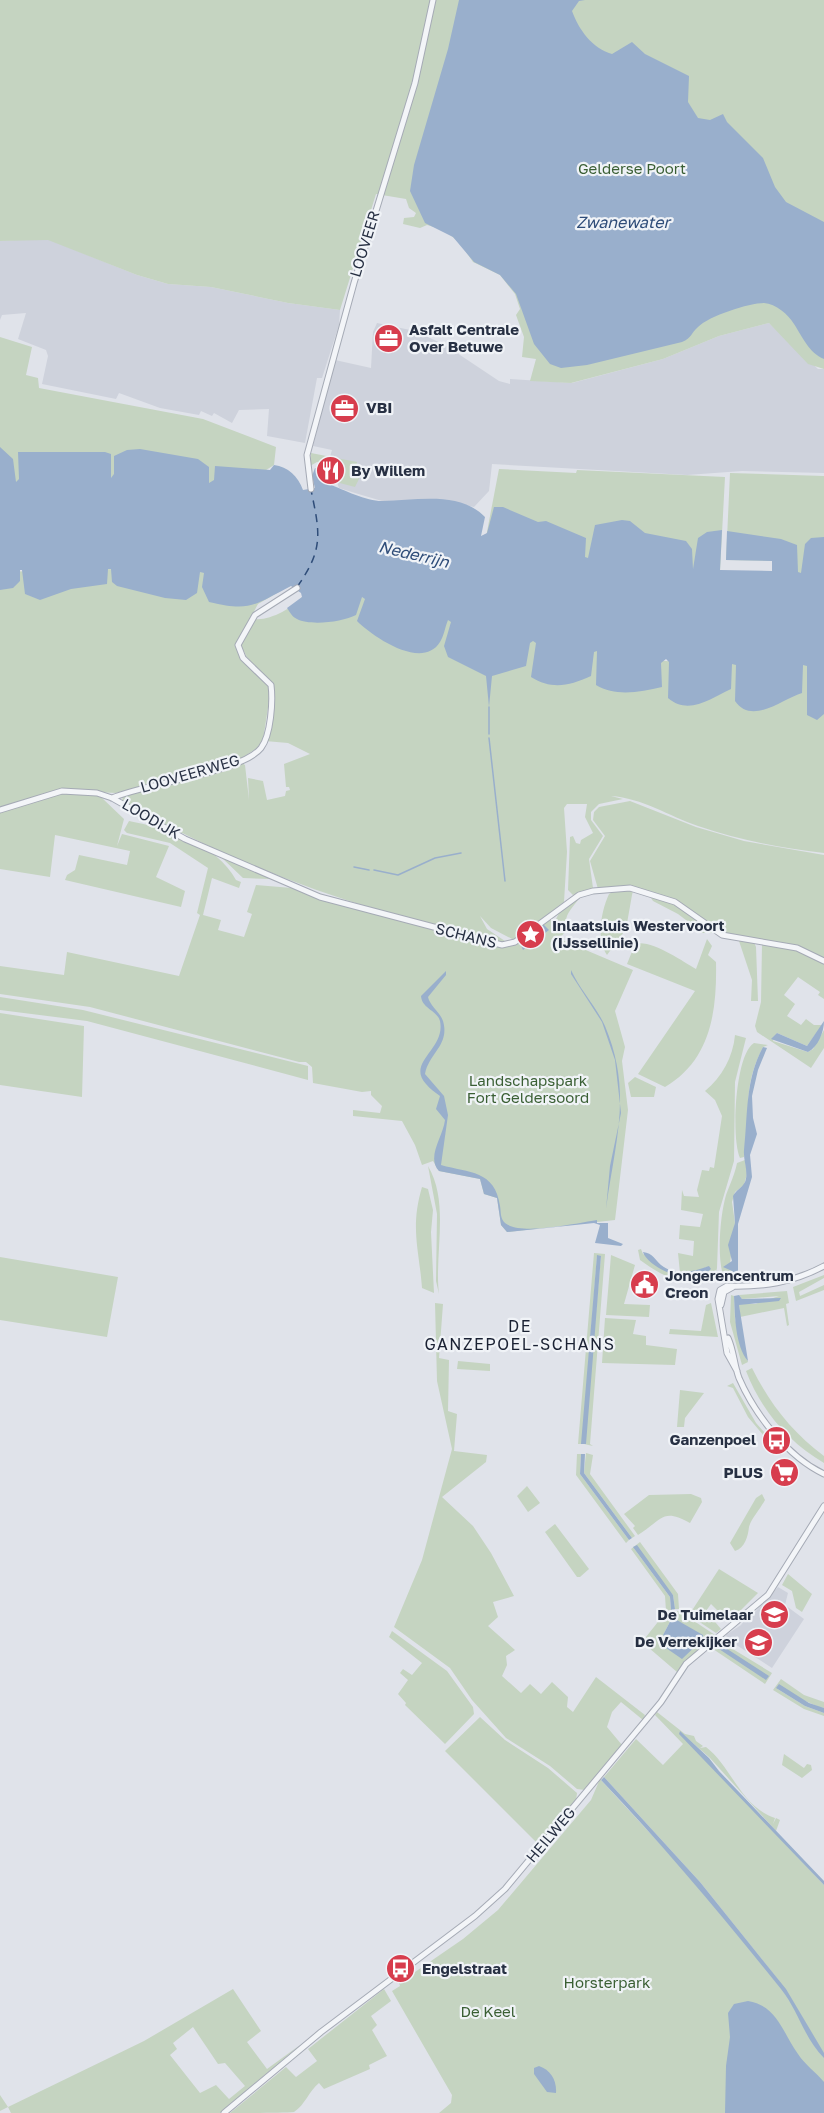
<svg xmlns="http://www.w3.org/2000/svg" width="824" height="2113" font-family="'Golos Text',sans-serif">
	<rect width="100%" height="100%" fill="#e0e3ea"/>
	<path fill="#ced2dc" d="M45 238 137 275 168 284 211 287 288 303 340 310 339 325 322 378H317L305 443 267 436 269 409 239 410 232 423 214 413 212 416 201 411 199 415 160 408 119 393 116 399 42 384 48 356 46 350 18 339 26 313 2 315 0 320V241Z
		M377 323 415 331 445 345 499 381 510 384V379L572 383 663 359 719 336 769 323 818 369H824V473L742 471 687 475 492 464 489 491 474 507 443 500 382 501 355 493 339 488 329 460 332 450 313 446 335 360 371 368 373 332Z
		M778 1587 788 1593 785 1605 804 1619 772 1668 727 1639 726 1635 741 1625 750 1613 755 1612Z"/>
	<path fill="#c5d4c1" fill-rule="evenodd" d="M0 0H824V369L808 364 769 323 719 336 663 359 571 383 530 381 536 359 522 357 524 337 516 315 520 309 515 294 500 275 473 262 460 243 444 230 427 225 420 228 403 224 404 218 414 217 416 213 409 208 406 199 376 194 340 310 288 303 211 287 168 284 137 275 48 240 0 241Z
		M0 337 32 347 26 375 38 378 39 388 203 419 276 447 274 465 241 486 0 484Z
		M311 453 357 462 356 473 361 475 355 487 332 481 322 463 317 462 310 466Z
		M499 469 576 473 577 470 725 477 720 571 585 558 486 537Z
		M730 473 824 476V564L801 574 772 572V561L726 560Z
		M107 569 201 572 291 585 258 604 237 644 271 688 263 740 257 748 239 760 116 793 58 790 0 808V572Z
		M302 597H362L533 641 665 661 732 664 824 662V853C781 848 739 840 698 826 669 816 642 798 611 796L623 799 599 804 591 812V820L603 836 589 859 593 888 573 895 568 890 570 837 573 836 576 843 580 844 581 840 593 833 585 817 587 804H567L564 808 567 852 564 902 514 940 491 928 480 916 487 929 508 943H506C370 914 243 870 122 801L123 796 241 762 245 765 249 800 248 778 263 781 267 800 285 796 286 791 290 790 289 787H286L284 764 310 754 288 743 265 741 274 684 248 659 240 644 255 619C269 621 293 608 302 597Z
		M83 792 101 797 124 819 117 846 122 834 169 846 156 877 185 891 181 907 65 880 67 875 75 870 79 855 127 865 130 851 55 835 50 877 0 869V812L58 793Z
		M630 801 696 827 744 841 824 855V959C795 943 761 944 729 936 720 933 710 924 702 919 668 896 639 883 598 889L590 861 605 836 593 820 594 812 599 807Z
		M129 821C166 828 217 844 236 880L241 882 239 888 212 878 203 915 221 920 218 930 244 937 252 914 247 912 256 885 292 888 504 947C524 944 537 921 556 919L562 907 580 897C573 908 561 916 568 930L560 937 562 940 633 970 615 1011 625 1047 622 1061 628 1110 615 1220 507 1232 501 1225 497 1198 484 1194 480 1179 439 1171 433 1161 422 1165 415 1145 402 1121 353 1116V1110L380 1113 382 1106 371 1095V1091L362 1092 313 1083 312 1067 306 1062H299L90 1007 0 994V966L64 975 67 952 179 976 200 915 197 913 208 868 170 843 127 833 124 830Z
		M221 857 271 879 243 878Z
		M620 888 633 891 632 895 626 929 607 955C596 940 601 911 609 894Z
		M649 895 676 905 715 933H703L678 914 653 901Z
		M707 939 712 946 708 955 716 962C717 1011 711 1060 665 1087L638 1074 695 991 627 964 635 944C651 939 682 961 696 969Z
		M739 941 754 942 756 947 758 1001H751L752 980Z
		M762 944 801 950 824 961V999L818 995 820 992 798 977 784 995 795 1004 787 1016 801 1025 806 1019 814 1025H822L807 1046 777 1033 773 1041 808 1052 813 1049 824 1030V1048L811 1068 757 1032 755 1026 761 1002Z
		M0 997 83 1010 308 1066V1080L87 1021 0 1010Z
		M0 1013 84 1026 82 1097 0 1085Z
		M735 1035 746 1038 735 1082 734 1161 719 1212 717 1268 714 1282C680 1284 668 1280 640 1260L638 1250 641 1249 643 1254C669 1270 679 1283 709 1271L706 1267 700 1272 680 1273 678 1253 693 1256 694 1241 679 1239 680 1225 700 1227 703 1214 681 1210 682 1190 684 1196 699 1197 697 1190 702 1170 709 1171 710 1167 714 1168 722 1116 715 1100 705 1091C722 1077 733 1057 735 1035Z
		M754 1043 768 1045 763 1047C745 1082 749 1102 747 1138 746 1145 744 1150 744 1157L740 1158C731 1139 735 1054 754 1043Z
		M635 1077 656 1087 654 1097H631L628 1083Z
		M745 1160 747 1174 744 1185 735 1192 732 1202 735 1223 730 1264 738 1281H725C716 1261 720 1216 726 1195 730 1184 735 1174 737 1163Z
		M428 1166C450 1203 434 1254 439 1294L436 1281 437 1214Z
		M422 1187 428 1189 433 1210 431 1232 434 1293 422 1288C419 1248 410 1228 422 1187Z
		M594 1253 605 1254 590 1444 593 1446 584 1444 601 1256H597L582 1444H578Z
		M611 1255 635 1265 624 1304 650 1305 649 1317 606 1315Z
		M0 1257 118 1277 107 1337 0 1320Z
		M824 1275V1278L799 1292 800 1296 824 1285V1290L796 1301 793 1287Z
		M787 1291 789 1303 786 1304 789 1325 787 1326 784 1308 740 1317 739 1305 742 1303 755 1304 779 1296 742 1299 739 1295Z
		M731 1295 734 1296 735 1319 748 1362 742 1365 730 1322Z
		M435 1303 443 1304 439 1358 449 1360 448 1411 457 1414 454 1451 487 1455 486 1462 442 1497 473 1526 491 1553 514 1596 493 1602 498 1617 488 1626 515 1650 506 1656 507 1665 502 1676 521 1693 530 1684 541 1694 552 1682 568 1697 567 1707 573 1712 596 1677 645 1715 643 1720 621 1702 612 1712 607 1727 622 1745 585 1790 577 1789 550 1766 506 1738 472 1700 450 1668 394 1627 422 1560 452 1449 437 1381Z
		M711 1303 718 1337 669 1334 670 1329 701 1331 706 1305Z
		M605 1318 636 1320 633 1334 646 1336V1345L677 1349 675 1365 602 1363Z
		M458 1361 490 1364V1371L457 1369Z
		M752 1368C770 1404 792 1432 824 1456V1463C788 1442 761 1410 746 1371Z
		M733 1383 756 1423 783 1453 780 1455 748 1417 733 1388 727 1386Z
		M680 1390 704 1393 685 1418 684 1427H677Z
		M586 1453 593 1455 590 1474 635 1536 632 1538 584 1473Z
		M577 1454H581L580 1474 629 1540 626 1543 576 1475Z
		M527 1486 540 1503 528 1512 517 1496Z
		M691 1494 701 1498 702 1502 690 1523C662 1507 662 1520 638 1535L633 1528 635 1526 624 1514 649 1495Z
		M762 1494 765 1500C761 1508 751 1519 749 1527 748 1536 745 1548 735 1551L730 1543 756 1498Z
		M555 1524 589 1569 580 1577H577L545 1532Z
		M640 1542 678 1594 679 1609H675L673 1595 633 1547 670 1597 671 1610 666 1611 665 1596 631 1549Z
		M719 1569 758 1593 729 1622 711 1604 706 1611 721 1629 716 1633 689 1615Z
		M788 1574 812 1594 802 1612 796 1608 792 1591 782 1585Z
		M675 1611H679L715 1635 677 1672 642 1642 665 1613 671 1612 672 1618 663 1635 667 1644 675 1619Z
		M392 1631 447 1671 473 1707 474 1714 445 1744 405 1705 406 1703 398 1694 408 1680 400 1673 403 1669 412 1675 422 1663 389 1637Z
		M718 1640 772 1673 765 1684 713 1649Z
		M781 1679 804 1695 824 1702V1708L819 1707 776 1688 805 1706 824 1713V1716L804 1709 773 1690Z
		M657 1712 685 1734 694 1736 696 1741 703 1746 700 1748 706 1747C732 1767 740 1806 775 1818L773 1824 776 1818 780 1820 776 1831 710 1758 679 1731 824 1885V2113H439L451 2103 452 2095 392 1991 400 1986 399 1983 463 1939 498 1910 591 1800 600 1779 697 1884 778 1983 780 1982 700 1882 604 1777 636 1739 663 1765 683 1744 655 1715Z
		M480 1717 505 1740 548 1768 577 1793 576 1801 539 1845 445 1751Z
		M784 1754 804 1768 807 1764 811 1765 812 1770 802 1778 782 1765Z
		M233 1989 261 2031 247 2042 267 2069 300 2045 220 2113H11L8 2107 0 2111V2095L8 2107 144 2041ZM193 2027 218 2064 225 2063 245 2086 229 2099 216 2085 200 2093 170 2055 177 2049 173 2043Z
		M384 1989 391 2001 371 2016 377 2025 372 2030 387 2056 369 2065 370 2069 324 2089 319 2083C309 2091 305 2105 294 2112 284 2113 244 2113 230 2113L286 2067 296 2077 317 2061 308 2049Z"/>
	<path fill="#99afcc" d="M459 0H585L579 1 572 11C579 30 592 48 612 54L632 42 645 54 689 76 688 102 698 118 710 120 723 114 727 122 763 158 775 187 786 202 824 222V359C809 353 802 336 794 324 788 314 776 304 764 303 749 303 709 316 698 327 691 333 692 338 682 342L587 365 561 368 550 364 534 344 516 294 500 275 474 262 453 237 425 223 410 191 414 165 448 49Z
		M0 447 13 459 16 482 19 479 18 452H105L111 454V478L114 474V456L127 450 140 449 198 459 209 467V483L214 480 215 466 270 470 274 465C288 467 298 476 303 490L315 488 312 476 315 468 321 470 329 484C344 490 366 501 382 501 415 501 459 490 485 517L481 536 487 533 494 507H503L538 522 546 521 586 538 585 557 588 558 595 525 622 520 630 521 645 533 686 541 692 549 693 569 698 538 707 532 722 530 720 570 772 571V561L726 560 727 531 781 539 797 545 798 572 801 573 805 544 811 538 824 537V714L817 720 807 715V666L803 665 802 693C784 698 752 726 735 701L736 665 732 664 731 689C711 698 689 716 668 698L669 662 666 659 661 663 662 687C640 692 616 697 596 685L597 651 594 652 591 676C569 686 552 690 531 677L536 643 533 641 530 643 526 666 492 676 489 707 486 676 448 657 444 646 451 622 448 620C445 627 444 636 440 642 422 671 372 636 357 621L365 599 362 597 356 615C343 622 310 626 297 619 292 617 290 612 287 608L302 597 301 593 291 586C254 605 251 612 209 602L202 587 204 573 200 572 197 593 186 600 165 598 117 586 112 582 111 569H108L107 584 71 589 40 600 25 594 22 570H20V581L13 588 0 590Z
		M542 923 549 930 523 950 519 941Z
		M571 970C580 990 596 1006 605 1026 633 1093 615 1141 606 1209L610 1166 621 1113 615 1060 602 1022 571 974Z
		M446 971V975L428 997C430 1006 440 1012 443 1021 450 1045 429 1053 425 1074L444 1096 448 1115 441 1165C469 1173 495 1170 500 1206 501 1211 500 1219 505 1223 521 1236 577 1223 597 1220V1223H608V1238L623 1244 621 1246 595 1243 600 1225 594 1223 507 1232 501 1225 497 1198 484 1194 480 1179 439 1171C426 1157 443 1137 445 1120L436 1109 440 1096C435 1092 430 1089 426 1084 406 1062 446 1049 440 1021 437 1010 422 1009 421 996Z
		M824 1021C824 1032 818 1047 808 1052L771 1039 777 1033 807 1046Z
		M763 1047 767 1048 758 1070 752 1096 753 1118 757 1134 750 1155 752 1177 738 1224V1279L732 1271 723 1267 732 1261 728 1245 735 1223 733 1196C736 1190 742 1188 745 1182 749 1172 743 1161 744 1150 748 1114 745 1080 763 1047Z
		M643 1252C653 1253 655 1260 661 1265 675 1276 693 1272 709 1266L711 1269C707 1272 703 1276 699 1277 684 1283 647 1266 643 1252Z
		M597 1255 601 1256 586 1444H581Z
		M739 1295 742 1299 781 1298 779 1301 739 1305 748 1361C735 1346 735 1315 734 1296Z
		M581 1454H585L584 1473 632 1538 629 1540 580 1474Z
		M637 1545 673 1595 675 1609 671 1610 670 1597 633 1547Z
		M675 1611V1619L703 1635V1639L682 1659 666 1648V1638L663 1635 672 1618 671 1612Z
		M721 1645 769 1676 766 1680 719 1649Z
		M779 1684 809 1703 824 1708V1713L805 1706 776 1688Z
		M680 1731 709 1758 719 1771 824 1881V1885L679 1734Z
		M604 1777 700 1882 786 1989 824 2053V2058C804 2038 798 2010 781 1989 723 1917 665 1847 601 1780Z
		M748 2001C778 2006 782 2032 798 2054 805 2065 816 2072 824 2082V2113H725L726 2066 730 2037 728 2013 734 2004Z
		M539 2066C551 2070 557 2081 556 2093L547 2092 534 2074V2068Z"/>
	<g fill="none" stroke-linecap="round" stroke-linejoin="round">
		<path stroke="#99afcc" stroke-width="1.5" d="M489 707V734
			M489 738 505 881
			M354 867 369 870
			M374 870 398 875 435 858 461 853"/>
		<path stroke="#2f4d79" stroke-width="1.5" stroke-dasharray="8 6" stroke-linecap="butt" d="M297 587C324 549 320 533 311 490"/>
		<defs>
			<path id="minor" d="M311 489 307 455 354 283 415 83 433 0
				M112 798C146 783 241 773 261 748 271 735 273 701 271 685L243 658 238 645 255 615 297 588
				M0 810 62 791 97 793 112 798 185 839 320 897 502 945 515 942 579 895 593 891 630 888 675 902 722 935 797 948 824 961
				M721 1305 724 1292 733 1287
				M728 1338C734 1351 734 1365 739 1378 755 1415 788 1457 824 1474
				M737 1371 727 1353 718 1299 720 1290 727 1286C763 1287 792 1283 824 1266
				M224 2113 321 2032 475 1916 505 1889 661 1702 686 1664 768 1595 824 1506"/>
		</defs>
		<use href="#minor" stroke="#a5aab5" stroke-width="7"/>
		<use href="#minor" stroke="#f3f5f8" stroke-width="5"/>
	</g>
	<defs>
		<symbol id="office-disc" viewBox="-11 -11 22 22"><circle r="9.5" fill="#d73d4d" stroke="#f0f3f7"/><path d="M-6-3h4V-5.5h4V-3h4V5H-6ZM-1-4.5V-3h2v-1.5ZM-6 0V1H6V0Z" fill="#fff"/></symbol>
		<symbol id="restaurant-disc" viewBox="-11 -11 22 22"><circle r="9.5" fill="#d73d4d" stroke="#f0f3f7"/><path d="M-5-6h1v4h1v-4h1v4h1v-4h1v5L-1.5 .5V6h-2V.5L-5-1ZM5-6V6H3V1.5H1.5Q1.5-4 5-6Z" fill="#fff"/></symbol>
		<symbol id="sight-disc" viewBox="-11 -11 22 22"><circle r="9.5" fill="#d73d4d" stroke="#f0f3f7"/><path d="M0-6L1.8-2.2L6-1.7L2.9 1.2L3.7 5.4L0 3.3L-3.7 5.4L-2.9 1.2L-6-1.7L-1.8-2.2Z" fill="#fff"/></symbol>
		<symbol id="civic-disc" viewBox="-11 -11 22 22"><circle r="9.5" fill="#d73d4d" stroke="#f0f3f7"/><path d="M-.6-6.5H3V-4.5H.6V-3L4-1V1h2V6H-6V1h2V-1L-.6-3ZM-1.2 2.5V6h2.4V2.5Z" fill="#fff"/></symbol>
		<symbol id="bus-disc" viewBox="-11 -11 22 22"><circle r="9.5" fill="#d73d4d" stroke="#f0f3f7"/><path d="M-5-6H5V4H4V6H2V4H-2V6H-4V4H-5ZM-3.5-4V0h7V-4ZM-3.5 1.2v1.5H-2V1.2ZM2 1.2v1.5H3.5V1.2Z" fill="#fff"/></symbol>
		<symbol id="supermarket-disc" viewBox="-11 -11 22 22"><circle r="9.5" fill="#d73d4d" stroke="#f0f3f7"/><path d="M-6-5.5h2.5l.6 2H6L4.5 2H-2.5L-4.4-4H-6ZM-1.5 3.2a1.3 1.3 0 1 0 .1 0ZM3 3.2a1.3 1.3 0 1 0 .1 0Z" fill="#fff"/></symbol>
		<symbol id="school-disc" viewBox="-11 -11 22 22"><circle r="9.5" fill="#d73d4d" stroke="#f0f3f7"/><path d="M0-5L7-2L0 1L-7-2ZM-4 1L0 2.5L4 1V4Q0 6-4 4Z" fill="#fff"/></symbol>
	</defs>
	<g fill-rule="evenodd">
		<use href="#office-disc" x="372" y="322" width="33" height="33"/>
		<use href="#office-disc" x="328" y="392" width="33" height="33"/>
		<use href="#restaurant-disc" x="314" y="454" width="33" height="33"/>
		<use href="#sight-disc" x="514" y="918" width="33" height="33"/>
		<use href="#civic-disc" x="628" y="1268" width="33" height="33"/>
		<use href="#bus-disc" x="760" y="1424" width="33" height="33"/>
		<use href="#supermarket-disc" x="768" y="1456" width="33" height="33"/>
		<use href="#school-disc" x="758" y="1598" width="33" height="33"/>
		<use href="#school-disc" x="742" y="1626" width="33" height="33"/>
		<use href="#bus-disc" x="384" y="1952" width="33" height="33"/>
	</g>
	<g text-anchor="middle" stroke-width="4.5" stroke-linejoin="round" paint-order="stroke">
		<g font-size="15" fill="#3a5f34" stroke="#f0f3f7">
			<text x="632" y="174">Gelderse Poort</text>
			<text x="528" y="1086">Landschapspark<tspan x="528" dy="17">Fort Geldersoord</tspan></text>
			<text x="607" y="1988">Horsterpark</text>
			<text x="488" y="2017">De Keel</text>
		</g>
		<g font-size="15" fill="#273043" stroke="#f0f3f7">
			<text transform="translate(365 244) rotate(-73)" y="5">LOOVEER</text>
			<text transform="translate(190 774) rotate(-16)" y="5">LOOVEERWEG</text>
			<text transform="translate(151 819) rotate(30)" y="5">LOODIJK</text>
			<text transform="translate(466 936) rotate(14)" y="5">SCHANS</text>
			<text transform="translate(551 1835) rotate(-50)" y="5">HEILWEG</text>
		</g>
		<g font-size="15" font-weight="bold" fill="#273043" stroke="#f0f3f7" text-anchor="start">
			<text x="409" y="335">Asfalt Centrale<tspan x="409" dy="17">Over Betuwe</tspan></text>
			<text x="366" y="413">VBI</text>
			<text x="351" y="476">By Willem</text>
			<text x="552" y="931">Inlaatsluis Westervoort<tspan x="552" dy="17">(IJssellinie)</tspan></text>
			<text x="665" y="1281">Jongerencentrum<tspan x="665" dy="17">Creon</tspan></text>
			<text x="756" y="1445" text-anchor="end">Ganzenpoel</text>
			<text x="763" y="1478" text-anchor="end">PLUS</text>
			<text x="753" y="1620" text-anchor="end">De Tuimelaar</text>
			<text x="737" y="1647" text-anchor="end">De Verrekijker</text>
			<text x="422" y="1974">Engelstraat</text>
		</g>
		<g font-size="16" font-style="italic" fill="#2f4d79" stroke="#f0f3f7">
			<text x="623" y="228">Zwanewater</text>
			<text transform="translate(414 554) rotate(13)" y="6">Nederrijn</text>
		</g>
		<g font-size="16" letter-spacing="1.5" fill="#1a2133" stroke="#f0f3f7">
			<text x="520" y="1332">DE<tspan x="520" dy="18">GANZEPOEL-SCHANS</tspan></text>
		</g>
	</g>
</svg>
